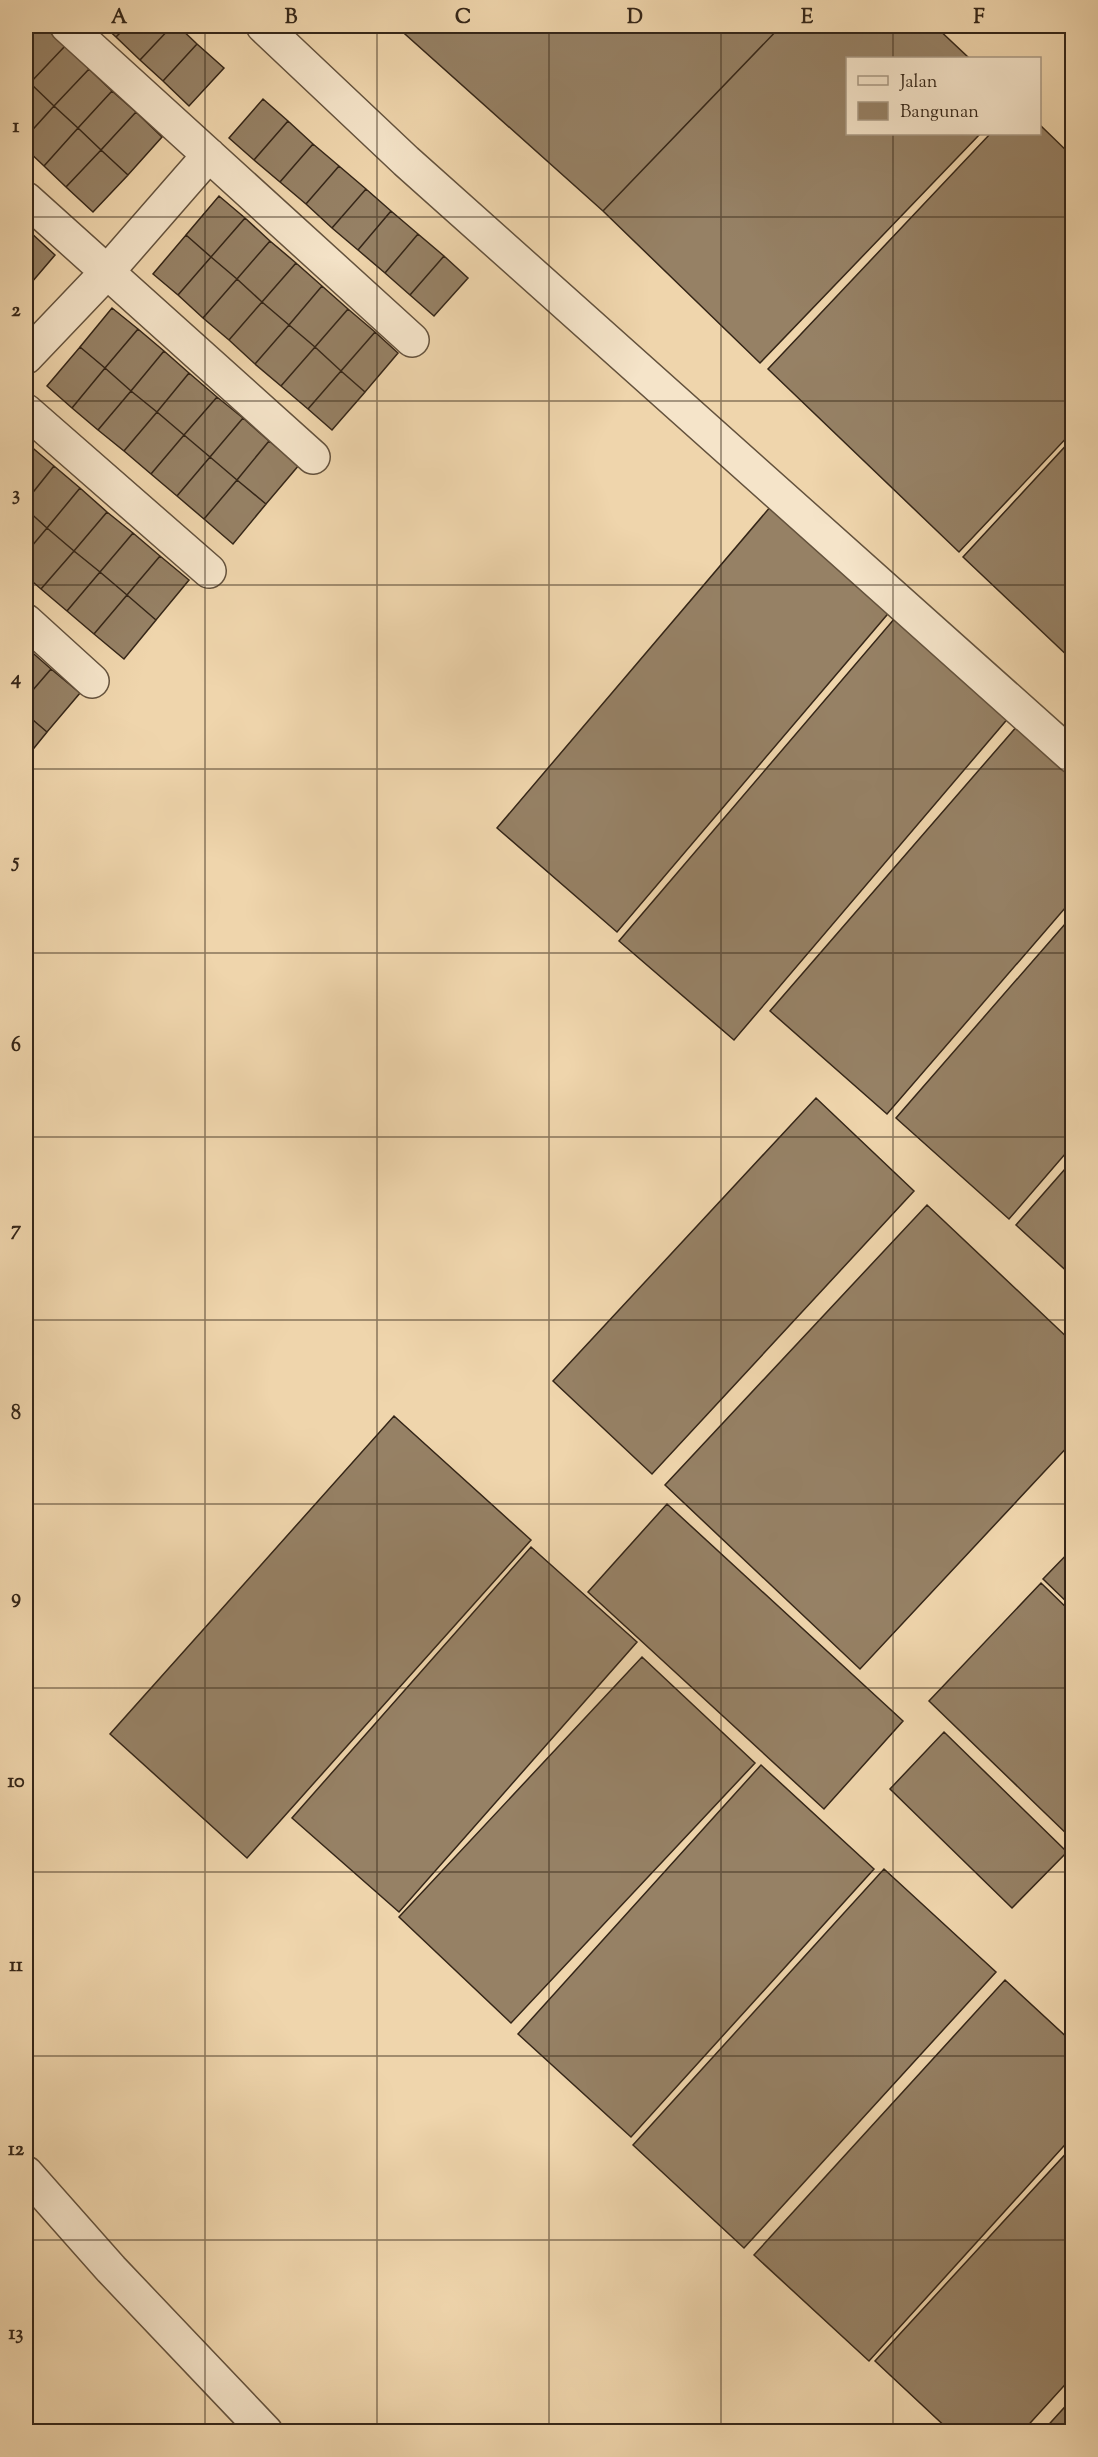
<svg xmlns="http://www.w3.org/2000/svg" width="1098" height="2457" font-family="'Sorts Mill Goudy',serif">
	<rect width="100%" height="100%" fill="#efd5ac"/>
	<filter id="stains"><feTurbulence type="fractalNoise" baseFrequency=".00333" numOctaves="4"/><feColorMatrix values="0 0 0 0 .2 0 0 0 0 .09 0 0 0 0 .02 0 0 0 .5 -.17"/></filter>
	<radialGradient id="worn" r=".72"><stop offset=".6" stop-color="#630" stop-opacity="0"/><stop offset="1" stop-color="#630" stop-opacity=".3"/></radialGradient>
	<path fill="#968165" stroke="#352618" stroke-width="1.5" d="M35 26H43L65 46 30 83 26 79V36Z
		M104 26H127L116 37Z
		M127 26H172L140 60 116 37Z
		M172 26H178L197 44 163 81 140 60Z
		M396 26H781L603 211Z
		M781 26H935L969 58H848V134H980L760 363 603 211Z
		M197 44 224 68 189 106 163 81Z
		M65 46 89 69 54 106 30 83Z
		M89 69 112 91 78 128 54 106Z
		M30 83 54 106 26 137V88Z
		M112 91 136 112 101 150 78 128Z
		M263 99 288 121 254 160 229 138Z
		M54 106 78 128 44 166 26 149V137Z
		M136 112 162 137 128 175 101 150Z
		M288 121 313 144 280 182 254 160Z
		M1040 125 1072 156V432L959 552 768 369 990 134H1040Z
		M78 128 101 150 66 187 44 166Z
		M313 144 339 166 306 204 280 182Z
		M101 150 128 175 93 212 66 187Z
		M339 166 366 189 332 228 306 204Z
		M366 189 391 211 358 250 332 228Z
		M219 196 245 218 211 257 186 235Z
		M391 211 418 234 385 273 358 250Z
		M245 218 270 241 237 279 211 257Z
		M29 231 55 255 26 289V235Z
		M418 234 444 256 410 295 385 273Z
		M186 235 211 257 178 295 153 274Z
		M270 241 296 263 262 302 237 279Z
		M444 256 468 278 434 316 410 295Z
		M211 257 237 279 203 318 178 295Z
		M296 263 322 286 289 325 262 302Z
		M237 279 262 302 229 340 203 318Z
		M322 286 348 309 315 347 289 325Z
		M262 302 289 325 255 364 229 340Z
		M112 308 138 329 105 368 80 347Z
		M348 309 375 332 341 371 315 347Z
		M289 325 315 347 281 386 255 364Z
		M138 329 164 351 131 391 105 368Z
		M375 332 398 353 365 392 341 371Z
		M80 347 105 368 72 408 47 386Z
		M315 347 341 371 308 409 281 386Z
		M164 351 189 373 157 412 131 391Z
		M105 368 131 391 98 430 72 408Z
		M341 371 365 392 332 430 308 409Z
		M189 373 217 397 184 435 157 412Z
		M131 391 157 412 124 451 98 430Z
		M217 397 243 418 210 457 184 435Z
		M157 412 184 435 151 474 124 451Z
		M243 418 269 441 237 480 210 457Z
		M184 435 210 457 177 496 151 474Z
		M1072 439V660L963 557Z
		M269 441 299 465 266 504 237 480Z
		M28 444 54 466 26 501V448Z
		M210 457 237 480 204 519 177 496Z
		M54 466 80 488 47 528 26 509V501Z
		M237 480 266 504 233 544 204 519Z
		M80 488 107 512 74 551 47 528Z
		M771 506 892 609 617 932 497 828Z
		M26 509 47 528 26 553Z
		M107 512 133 533 100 572 74 551Z
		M47 528 74 551 41 589 26 576V553Z
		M133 533 160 556 127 595 100 572Z
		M74 551 100 572 67 611 41 589Z
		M160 556 189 580 156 620 127 595Z
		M100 572 127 595 94 634 67 611Z
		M127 595 156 620 124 659 94 634Z
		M895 618 1010 716 734 1040 619 941Z
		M26 647 51 669 26 698Z
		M51 669 80 693 47 732 26 714V698Z
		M26 714 47 732 26 758Z
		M1018 725 1072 772V900L887 1114 770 1011Z
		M1072 916V1146L1009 1219 896 1118Z
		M816 1098 914 1191 652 1474 553 1381Z
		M1072 1161V1276L1016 1225Z
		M927 1205 1072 1342V1442L860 1669 665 1485Z
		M394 1416 531 1540 247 1858 110 1734Z
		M667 1504 903 1721 824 1809 588 1592Z
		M531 1547 637 1642 399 1912 292 1818Z
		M1072 1549V1607L1043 1579Z
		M1041 1583 1072 1613V1839L929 1701Z
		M642 1657 755 1763 511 2023 399 1917Z
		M944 1732 1067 1852 1012 1908 890 1789Z
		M761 1765 874 1869 631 2137 518 2034Z
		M884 1869 996 1972 744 2248 633 2145Z
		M1005 1980 1072 2042V2137L869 2361 754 2255Z
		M1072 2147V2377L1022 2432H951L875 2361Z
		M1072 2399V2432H1042Z"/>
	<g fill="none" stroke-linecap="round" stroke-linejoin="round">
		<defs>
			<path id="minor" d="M67 26 412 340
				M263 26 406 161 1072 756
				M26 199 313 457
				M26 357 107 272 209 155
				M26 411 209 571
				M26 621 92 681
				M26 2173 111 2269 266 2432"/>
		</defs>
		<use href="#minor" stroke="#64523d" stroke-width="36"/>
		<use href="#minor" stroke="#f5e4c9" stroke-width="33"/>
	</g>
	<path fill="none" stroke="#352618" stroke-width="1.5" stroke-opacity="0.55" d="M205 26V2432M377 26V2432M549 26V2432M721 26V2432M893 26V58M893 134V2432M26 217H1072M26 401H1072M26 585H1072M26 769H1072M26 953H1072M26 1137H1072M26 1320H1072M26 1504H1072M26 1688H1072M26 1872H1072M26 2056H1072M26 2240H1072"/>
	<rect width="1098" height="2457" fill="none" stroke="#efd5ac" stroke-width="66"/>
	<rect x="846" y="57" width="195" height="78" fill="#f5e4c9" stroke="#a89882" stroke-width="1.5"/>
	<rect x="858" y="76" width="30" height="9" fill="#f5e4c9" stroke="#a89882" stroke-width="1.5"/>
	<text x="900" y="87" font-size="18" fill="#352618">Jalan</text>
	<rect x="858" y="102" width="30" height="18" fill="#968165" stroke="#a89882" stroke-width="1.5"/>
	<text x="900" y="117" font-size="18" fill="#352618">Bangunan</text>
	<rect x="33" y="33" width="1032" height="2391" fill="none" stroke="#352618" stroke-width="2"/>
	<g font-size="20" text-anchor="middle" font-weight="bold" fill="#352618">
		<text x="119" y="23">A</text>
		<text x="291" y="23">B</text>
		<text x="463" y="23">C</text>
		<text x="635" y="23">D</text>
		<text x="807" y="23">E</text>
		<text x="979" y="23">F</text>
		<text x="16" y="132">1</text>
		<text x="16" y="316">2</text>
		<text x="16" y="500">3</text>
		<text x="16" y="684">4</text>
		<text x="16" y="867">5</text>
		<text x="16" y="1051">6</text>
		<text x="16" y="1235">7</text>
		<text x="16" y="1419">8</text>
		<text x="16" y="1603">9</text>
		<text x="16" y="1787">10</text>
		<text x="16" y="1971">11</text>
		<text x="16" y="2155">12</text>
		<text x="16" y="2339">13</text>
	</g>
	<rect width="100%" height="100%" filter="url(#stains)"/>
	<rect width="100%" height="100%" fill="url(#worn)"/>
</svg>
